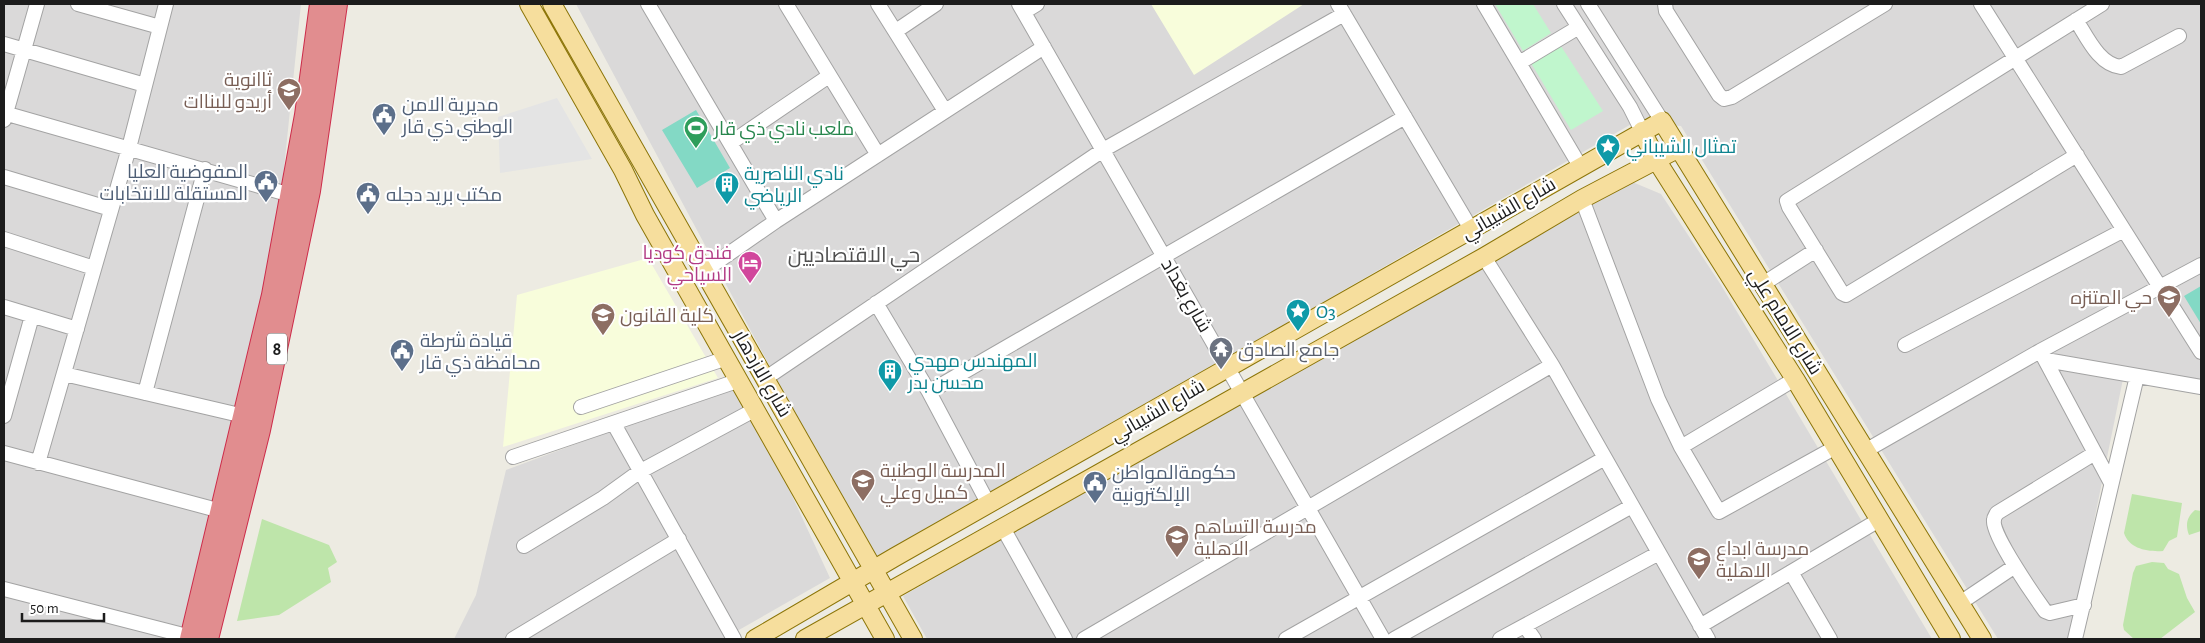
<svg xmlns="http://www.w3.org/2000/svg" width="2205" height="643" font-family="'Alegreya Sans',Cairo,sans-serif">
	<rect width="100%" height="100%" fill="#edebe2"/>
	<path fill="#dad9d9" d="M4 4H301L275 255 185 639H4Z
		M576 4H2201V394L2123 379 2070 639H1998L1681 126 1635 122 874 561Z
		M1630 181 1661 194 1721 285 1932 639H927L903 596Z
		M740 383 830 578 723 639H454L476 595 506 470Z"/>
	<path fill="#f8fddb" d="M1151 4H1304L1194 75Z
		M648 258 718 378 503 447 517 295Z"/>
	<path fill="#bee5aa" d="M2132 494 2182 503 2177 537 2169 541 2163 551C2148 552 2129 549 2124 533Z
		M2195 510 2201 511V531L2189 535C2185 524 2187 517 2195 510Z
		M262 519 329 545 337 562 328 568 331 582 279 615 237 621Z
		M2152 562 2164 563 2168 569 2179 574 2187 598 2195 612 2160 639H2134L2124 630 2123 625 2133 573 2136 566Z"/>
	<path fill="#c0f6cd" d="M1495 4H1533L1551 33 1523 51Z
		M1557 40 1603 111 1571 130 1528 58Z"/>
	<path fill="#83d9c5" d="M696 110 730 168 697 188 662 130Z
		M2201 286V324L2184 296Z"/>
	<path fill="#e4e4e4" d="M557 98 592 159 500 173 498 117Z"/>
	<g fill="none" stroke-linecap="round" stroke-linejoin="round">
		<defs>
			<path id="minor" d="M78 4 160 27
				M648 4 776 221
				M786 4 878 155
				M878 4 945 111
				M1019 4 1383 639
				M1338 4 1471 229
				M1484 4 1580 166
				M1564 4 1630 107 1642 131
				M1588 4 1662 121
				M1665 4 1666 11 1719 95 1724 99 1732 97 1885 4
				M1981 4 2201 352
				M1024 12 1037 4
				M2076 20C2087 37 2099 65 2121 67L2179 36
				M896 31 936 4
				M4 44 145 85
				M1519 63 1579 27
				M4 113 291 195
				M4 120 37 4
				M732 142 829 76
				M2077 155 1846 295 1842 293 1789 207 1787 201 2102 4
				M4 177 111 209
				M1582 199 1658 399 1681 447 1719 512 1836 447
				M4 239 94 268
				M1484 257 1552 365 1708 639
				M704 271 776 221 1044 47
				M1763 284 1816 250
				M876 303 929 392 989 505
				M4 307 77 329
				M1905 345 2124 230
				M2043 356 2111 483
				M2046 360 2201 387
				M64 374 244 416
				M766 378 1103 150 1344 14
				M929 392 1405 117
				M145 393 205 169
				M581 407 727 358
				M4 416 32 316
				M614 424 734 639
				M1681 447 1795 379
				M1865 451 2040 351 2201 265
				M4 453 221 511
				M513 457 740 380
				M38 463 129 148 166 4
				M1003 528 1065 639
				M524 546 603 498 639 472 756 409
				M1791 572 1830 639
				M4 589 191 637
				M1960 603 2015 566
				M2084 605 2050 613 2045 611C2035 597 1991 534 1994 520 1994 517 1996 515 1997 513L2095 453
				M1525 626 1534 639
				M1700 626 1879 520
				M513 639 679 539
				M1084 639 1552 365
				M1286 639 1605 458
				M1394 639 1632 506
				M1500 639 1659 553
				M2075 639 2137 376"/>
			<path id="major" d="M529 4 623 170 645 215 885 639
				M552 4 913 639
				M1642 131 1657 161 1795 379 1951 639
				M755 639 895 557 1662 121 1982 639
				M805 639 1484 257 1582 199 1679 148"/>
			<path id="highway" d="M190 639 272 295 305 115 320 4
				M208 639 260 430 310 191 337 4"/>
		</defs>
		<use href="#minor" stroke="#a3a3a3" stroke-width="16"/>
		<use href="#major" stroke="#8c7508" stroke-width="20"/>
		<use href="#highway" stroke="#cd2c4a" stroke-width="22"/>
		<use href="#minor" stroke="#fff" stroke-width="14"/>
		<use href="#major" stroke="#f6de9d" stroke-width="18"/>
		<use href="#highway" stroke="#e18d8f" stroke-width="20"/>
	</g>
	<defs>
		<symbol id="school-pin" viewBox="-11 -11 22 30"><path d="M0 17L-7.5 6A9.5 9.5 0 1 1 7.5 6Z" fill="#8d6e63" stroke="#fff"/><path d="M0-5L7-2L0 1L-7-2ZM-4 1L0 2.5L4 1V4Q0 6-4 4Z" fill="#fff"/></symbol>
		<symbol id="civic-pin" viewBox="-11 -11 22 30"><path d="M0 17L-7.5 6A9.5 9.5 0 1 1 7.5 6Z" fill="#5c6f8a" stroke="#fff"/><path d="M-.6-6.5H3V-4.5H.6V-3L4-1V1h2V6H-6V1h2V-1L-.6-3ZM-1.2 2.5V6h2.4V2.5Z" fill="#fff"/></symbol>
		<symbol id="stadium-pin" viewBox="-11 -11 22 30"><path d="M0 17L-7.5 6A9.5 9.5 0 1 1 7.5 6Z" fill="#2e9e5b" stroke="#fff"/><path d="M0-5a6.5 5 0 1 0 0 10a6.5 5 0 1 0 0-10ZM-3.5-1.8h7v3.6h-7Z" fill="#fff"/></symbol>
		<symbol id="sight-pin" viewBox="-11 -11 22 30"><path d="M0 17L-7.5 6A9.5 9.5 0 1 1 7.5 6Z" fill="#0f9aa8" stroke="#fff"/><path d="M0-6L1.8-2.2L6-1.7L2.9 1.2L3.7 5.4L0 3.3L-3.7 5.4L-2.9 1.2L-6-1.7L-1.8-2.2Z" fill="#fff"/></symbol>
		<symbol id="building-pin" viewBox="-11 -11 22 30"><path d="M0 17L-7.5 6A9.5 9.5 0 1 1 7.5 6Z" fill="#0f9aa8" stroke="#fff"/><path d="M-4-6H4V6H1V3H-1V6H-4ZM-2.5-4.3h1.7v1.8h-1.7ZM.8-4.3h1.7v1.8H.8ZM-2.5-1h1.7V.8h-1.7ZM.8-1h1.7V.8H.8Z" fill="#fff"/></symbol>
		<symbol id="hotel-pin" viewBox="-11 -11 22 30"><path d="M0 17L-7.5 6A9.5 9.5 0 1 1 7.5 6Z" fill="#d1479c" stroke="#fff"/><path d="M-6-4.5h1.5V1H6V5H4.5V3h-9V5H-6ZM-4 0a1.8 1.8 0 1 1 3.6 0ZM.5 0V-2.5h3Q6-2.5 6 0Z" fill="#fff"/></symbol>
		<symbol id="university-pin" viewBox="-11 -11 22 30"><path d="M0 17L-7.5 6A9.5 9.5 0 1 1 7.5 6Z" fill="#8d6e63" stroke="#fff"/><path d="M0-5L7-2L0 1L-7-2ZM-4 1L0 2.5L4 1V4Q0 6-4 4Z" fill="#fff"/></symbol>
		<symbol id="temple-pin" viewBox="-11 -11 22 30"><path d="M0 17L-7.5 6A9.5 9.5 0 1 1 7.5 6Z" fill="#6b7280" stroke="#fff"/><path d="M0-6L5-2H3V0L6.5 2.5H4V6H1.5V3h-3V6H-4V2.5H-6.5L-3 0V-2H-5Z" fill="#fff"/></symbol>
	</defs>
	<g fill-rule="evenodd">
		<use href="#school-pin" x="275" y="76" width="28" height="38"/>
		<use href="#civic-pin" x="370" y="101" width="28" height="38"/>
		<use href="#stadium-pin" x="682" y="114" width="28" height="38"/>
		<use href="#sight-pin" x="1594" y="132" width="28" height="38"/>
		<use href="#civic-pin" x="252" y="168" width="28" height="38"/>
		<use href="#building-pin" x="713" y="170" width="28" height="38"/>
		<use href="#civic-pin" x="354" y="180" width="28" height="38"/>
		<use href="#hotel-pin" x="736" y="249" width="28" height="38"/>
		<use href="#school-pin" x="2155" y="283" width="28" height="38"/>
		<use href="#sight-pin" x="1284" y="297" width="28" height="38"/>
		<use href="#university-pin" x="589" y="301" width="28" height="38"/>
		<use href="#temple-pin" x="1207" y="335" width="28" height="38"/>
		<use href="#civic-pin" x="388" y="337" width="28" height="38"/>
		<use href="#building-pin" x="876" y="357" width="28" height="38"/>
		<use href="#school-pin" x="849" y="467" width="28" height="38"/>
		<use href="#civic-pin" x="1081" y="469" width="28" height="38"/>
		<use href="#school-pin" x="1163" y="523" width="28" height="38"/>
		<use href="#school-pin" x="1685" y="545" width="28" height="38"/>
	</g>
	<g text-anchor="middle" stroke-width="4.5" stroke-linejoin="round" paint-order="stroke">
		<rect fill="#fff" stroke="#606060" stroke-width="1" x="267" y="333.5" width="20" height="31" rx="4"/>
		<g font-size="18" font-weight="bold" fill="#1c1c1c">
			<text x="277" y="355">8</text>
		</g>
		<g font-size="19" fill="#785e54" stroke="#fff" text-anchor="start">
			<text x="272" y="86" text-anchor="end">ثاانوية<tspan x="272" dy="22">أريدو للبناات</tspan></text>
			<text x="2152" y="304" text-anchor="end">حي المتنزه</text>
			<text x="620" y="322">كلية القانون</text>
			<text x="880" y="477">المدرسة الوطنية<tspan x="880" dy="22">كميل وعلي</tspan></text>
			<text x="1194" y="533">مدرسة التساهم<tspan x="1194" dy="22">الاهلية</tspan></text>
			<text x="1716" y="555">مدرسة ابداع<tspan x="1716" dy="22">الاهلية</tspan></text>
		</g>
		<g font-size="19" fill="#4e5e75" stroke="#fff" text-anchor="start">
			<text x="402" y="111">مديرية الامن<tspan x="402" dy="22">الوطني ذي قار</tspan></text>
			<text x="248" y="178" text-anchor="end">المفوضية العليا<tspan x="248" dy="22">المستقلة للانتخابات</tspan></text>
			<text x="386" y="201">مكتب بريد دجله</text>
			<text x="420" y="347">قيادة شرطة<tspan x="420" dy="22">محافظة ذي قار</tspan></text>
			<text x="1112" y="479">حكومةالمواطن<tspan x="1112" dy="22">الإلكترونية</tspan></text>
		</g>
		<g font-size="19" fill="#27864d" stroke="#fff" text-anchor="start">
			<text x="714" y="135">ملعب نادي ذي قار</text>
		</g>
		<g font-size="19" fill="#0d838f" stroke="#fff" text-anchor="start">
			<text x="1626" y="153">تمثال الشيباني</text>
			<text x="744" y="180">نادي الناصرية<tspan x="744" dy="22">الرياضي</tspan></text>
			<text x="1316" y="318">O3</text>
			<text x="908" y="367">المهندس مهدي<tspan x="908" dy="22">محسن بدر</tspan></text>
		</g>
		<g font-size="19" fill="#1c1c1c" stroke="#fff">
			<text transform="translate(1508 208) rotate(-30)" y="7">شارع الشيباني</text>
			<text transform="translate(1187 295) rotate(60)" y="7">شارع بغداد</text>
			<text transform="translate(1786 321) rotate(58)" y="7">شارع الامام علي</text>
			<text transform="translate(763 373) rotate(60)" y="7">شارع الازدهار</text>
			<text transform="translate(1157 410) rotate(-30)" y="7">شارع الشيباني</text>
		</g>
		<g font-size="19" fill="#b23c85" stroke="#fff" text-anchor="end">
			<text x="732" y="259">فندق كوديا<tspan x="732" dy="22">السياحي</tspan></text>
		</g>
		<g font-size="19" fill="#5b616d" stroke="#fff" text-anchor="start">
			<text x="1238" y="356">جامع الصادق</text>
		</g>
		<g font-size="21" fill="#4f4f4f" stroke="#fff">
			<text x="854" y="262">حي الاقتصاديين</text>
		</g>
	</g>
	<rect width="2205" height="643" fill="none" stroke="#1c1c1c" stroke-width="10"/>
	<path d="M22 613v8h82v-8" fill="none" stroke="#1c1c1c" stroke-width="2.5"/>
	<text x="30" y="613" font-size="15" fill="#1c1c1c" stroke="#ffffff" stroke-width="4" paint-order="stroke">50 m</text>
</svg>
